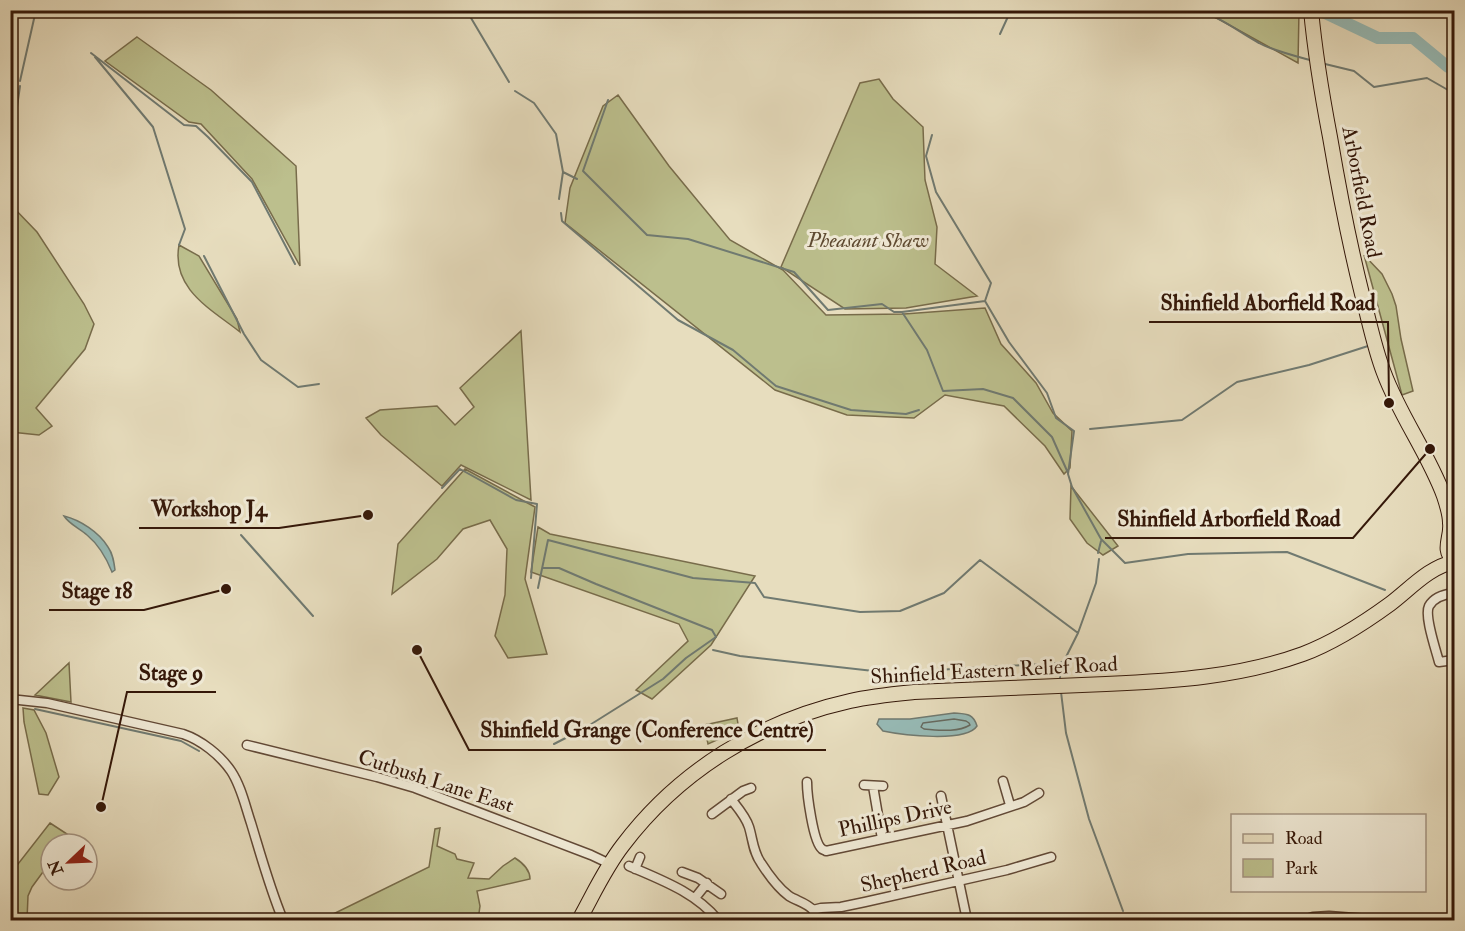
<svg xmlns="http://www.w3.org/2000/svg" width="1465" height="931" font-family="'IM FELL Double Pica',serif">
	<rect width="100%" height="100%" fill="#e7ddbe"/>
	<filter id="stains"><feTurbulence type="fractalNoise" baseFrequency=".00333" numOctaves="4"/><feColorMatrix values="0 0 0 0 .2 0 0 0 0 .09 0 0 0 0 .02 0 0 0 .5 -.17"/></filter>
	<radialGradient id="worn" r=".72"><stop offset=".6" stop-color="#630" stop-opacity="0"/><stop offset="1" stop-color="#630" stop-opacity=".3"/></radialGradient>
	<path fill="#bcbf8d" stroke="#786c4b" stroke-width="1.5" d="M1204 11H1299L1298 63Z
		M137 37 211 90 296 166 300 266 252 179 201 124 189 122 105 61Z
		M879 79 893 99 923 127 925 180 937 227 935 264 977 296 906 308 845 309 781 267 860 83Z
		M618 95 669 166 730 240 783 270 826 315 904 314 985 308 1001 344 1036 383 1053 413 1072 431 1070 468 1064 474 1045 446 1004 406 945 395 914 418 847 415 775 390 565 223 570 188 603 106Z
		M11 205 37 232 84 304 94 324 85 349 36 408 52 426 39 435 11 432Z
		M179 245 199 256 237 319 240 332C211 309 171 289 179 245Z
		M1364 255 1382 274 1392 294 1396 306 1401 339 1413 391 1402 395Z
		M521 331 531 500 461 465 442 486 381 435 366 418 380 410 437 406 455 425 474 407 460 388Z
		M465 469 535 507 525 579 547 654 508 658 495 636 505 595 507 549 490 520 463 529 437 559 392 594 398 544Z
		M1071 486 1118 546 1103 555 1087 543 1070 519Z
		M538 527 550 534 755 576 711 645 652 699 636 690 688 641 679 624 531 572Z
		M69 663 71 702 35 695Z
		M23 708 34 710 46 733 59 777 48 795 39 794 24 722Z
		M737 718 739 730 708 744 704 725Z
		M50 823 70 836 63 844H51V861L32 887 28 896 27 920H11V873Z
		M440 828 437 846 455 854 457 859 474 863 468 878 489 879 503 866 515 858C523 863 530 870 530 879L477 891 480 906 478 920H321L429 867 435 829Z"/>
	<path fill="#97bbb7" stroke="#707a71" stroke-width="1.5" d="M64 516C80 520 99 532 108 547 113 554 114 562 115 570L112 572C106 557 99 545 87 535 79 528 69 524 64 516Z
		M954 713C966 714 973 713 977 726 966 743 902 735 883 731L877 724 879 719H910Z"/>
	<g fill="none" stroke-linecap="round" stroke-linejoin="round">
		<path stroke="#666a60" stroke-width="1.5" d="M954 719 966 721 969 723 970 725C957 733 938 730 924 729L921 727 923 723Z"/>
		<path stroke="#707a71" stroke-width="2" d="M471 10V18L509 82
			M1191 10C1216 13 1237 31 1259 43 1271 50 1299 57 1313 61
			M1441 10 1454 14
			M1000 34 1011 10
			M91 53 184 125 196 126 208 137 252 182 295 264
			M95 57 153 127 185 229 179 245
			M1321 63 1354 71 1374 87 1427 78 1448 90 1454 88
			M20 81 36 10
			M515 91 534 103 556 134 563 172 559 199
			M608 100 583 171 647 235 688 239 794 272 828 310 882 304 894 312H902L985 301
			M10 122 16 114 20 86
			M932 135 926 156 936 192 991 283 985 301 1009 342 1047 393 1056 418 1074 431 1068 474 1072 487 1101 539 1125 563 1188 554 1287 552 1385 590
			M563 172 577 179
			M561 213 562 221 678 320 733 350 776 386 851 410 906 414 919 410
			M204 256 244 334 261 360 298 387 319 384
			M902 312 927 350 943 391 983 389 1013 398 1052 437 1068 473
			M1090 429 1182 420 1237 382 1309 365 1368 346
			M442 488 460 469 516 500 537 504 531 578
			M241 535 313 616
			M1098 553 1101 541
			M543 568H559L596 584 712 630 716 637 686 658 663 679 585 728 554 744
			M538 588 548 540 693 578 755 583 764 597 860 612 900 611 944 593 980 560 1078 633 1096 583 1099 559
			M713 650 740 656 918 676 936 670 1060 663
			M1060 679V663L1064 661 1078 633
			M1061 692 1066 733 1089 819 1123 911
			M35 709 181 741 199 751
			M1126 919 1128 920"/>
		<path stroke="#97bbb7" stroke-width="12" d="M1319 10 1378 38H1413L1448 67H1454"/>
		<defs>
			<path id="minor" d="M1454 593C1446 594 1434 597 1429 606 1424 616 1436 650 1439 662L1454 660
				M10 699 47 703 183 734C201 740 220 755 231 771 241 786 245 805 251 823 261 856 270 889 283 920
				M247 745 377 777 415 788 591 855 610 864
				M1003 781 1010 805
				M807 782C807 794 813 842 822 849 823 850 825 850 826 851L967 821 1024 802 1039 793
				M864 785 883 786
				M873 786 882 839
				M941 796 967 920
				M731 799C738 808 746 817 749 827 753 840 753 852 761 863 768 874 778 888 789 896 797 901 807 903 813 910
				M712 814 743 791 751 788
				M629 866C661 880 695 892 718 920
				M635 869 640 857
				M682 872 698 878 721 894
				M695 898 707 883
				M813 910 821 908 841 907 865 902 1007 870 1051 857
				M1304 920 1313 917 1329 916 1380 920"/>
			<path id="primary" d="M1311 10C1315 53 1322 95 1330 137 1339 190 1349 242 1362 294 1369 320 1374 347 1384 373 1400 416 1428 453 1444 496 1447 505 1450 514 1450 523 1452 537 1441 550 1454 560
				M579 920C593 895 605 868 623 845 679 771 760 721 850 701 871 696 893 694 914 692 978 689 1042 687 1106 684 1173 681 1240 677 1303 654 1335 642 1364 623 1390 604 1411 588 1429 567 1454 562"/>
		</defs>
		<use href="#minor" stroke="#624936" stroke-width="11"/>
		<use href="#primary" stroke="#351809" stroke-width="16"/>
		<use href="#minor" stroke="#efe9d5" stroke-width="8"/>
		<use href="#primary" stroke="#e7ddbe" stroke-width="14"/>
	</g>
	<g text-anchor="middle" stroke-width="6" stroke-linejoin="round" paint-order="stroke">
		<g font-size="21" fill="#351809" stroke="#efe9d5">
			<text transform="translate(1362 192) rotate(79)" y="7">Arborfield Road</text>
			<text transform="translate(994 670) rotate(-3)" y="7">Shinfield Eastern Relief Road</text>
			<text transform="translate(436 781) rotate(18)" y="7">Cutbush Lane East</text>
			<text transform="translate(895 818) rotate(-12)" y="7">Phillips Drive</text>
			<text transform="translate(923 871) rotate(-13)" y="7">Shepherd Road</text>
		</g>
		<g font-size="21" font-style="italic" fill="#5e4a31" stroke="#efe9d5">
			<text x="868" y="247">Pheasant Shaw</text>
		</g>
	</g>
	<path fill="none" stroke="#351809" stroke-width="2" d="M1389 403L1388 322H1149M368 515L279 528H139M1430 449L1353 538H1105M226 589L144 610H49M101 807L127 692H216M417 650L469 750H826"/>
	<g fill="#351809" stroke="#efe9d5" stroke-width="2">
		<circle cx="1389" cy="403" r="6"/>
		<circle cx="368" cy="515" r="6"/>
		<circle cx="1430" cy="449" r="6"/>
		<circle cx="226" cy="589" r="6"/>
		<circle cx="101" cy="807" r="6"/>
		<circle cx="417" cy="650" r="6"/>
	</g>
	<g font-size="22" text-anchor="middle" font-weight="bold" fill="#351809" stroke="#efe9d5" stroke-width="6" stroke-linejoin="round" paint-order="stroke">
		<text x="1268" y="310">Shinfield Aborfield Road</text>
		<text x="209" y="516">Workshop J4</text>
		<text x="1229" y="526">Shinfield Arborfield Road</text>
		<text x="97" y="598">Stage 18</text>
		<text x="171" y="680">Stage 9</text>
		<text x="647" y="737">Shinfield Grange (Conference Centre)</text>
	</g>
	<rect width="1465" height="931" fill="none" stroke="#e7ddbe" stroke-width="36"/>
	<rect x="12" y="12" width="1441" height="907" fill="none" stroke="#351809" stroke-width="3"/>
	<rect x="18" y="18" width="1429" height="895" fill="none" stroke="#351809" stroke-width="1.5"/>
	<rect x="1231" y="814" width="195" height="78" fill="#efe9d5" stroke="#a59583" stroke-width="1.5"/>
	<rect x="1243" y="834" width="30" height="9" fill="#e7ddbe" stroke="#a59583" stroke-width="1.5"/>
	<text x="1285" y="844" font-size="18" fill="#351809">Road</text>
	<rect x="1243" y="859" width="30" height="18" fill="#bcbf8d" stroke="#a59583" stroke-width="1.5"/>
	<text x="1285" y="874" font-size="18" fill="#351809">Park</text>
	<g transform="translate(69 862) rotate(247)"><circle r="28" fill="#efe9d5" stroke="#a59583" stroke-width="1.5"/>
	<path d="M0-4.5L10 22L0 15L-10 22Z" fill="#8f2418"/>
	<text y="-9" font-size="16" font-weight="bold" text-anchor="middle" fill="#351809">N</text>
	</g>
	<rect width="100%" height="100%" filter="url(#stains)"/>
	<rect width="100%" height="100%" fill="url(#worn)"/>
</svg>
